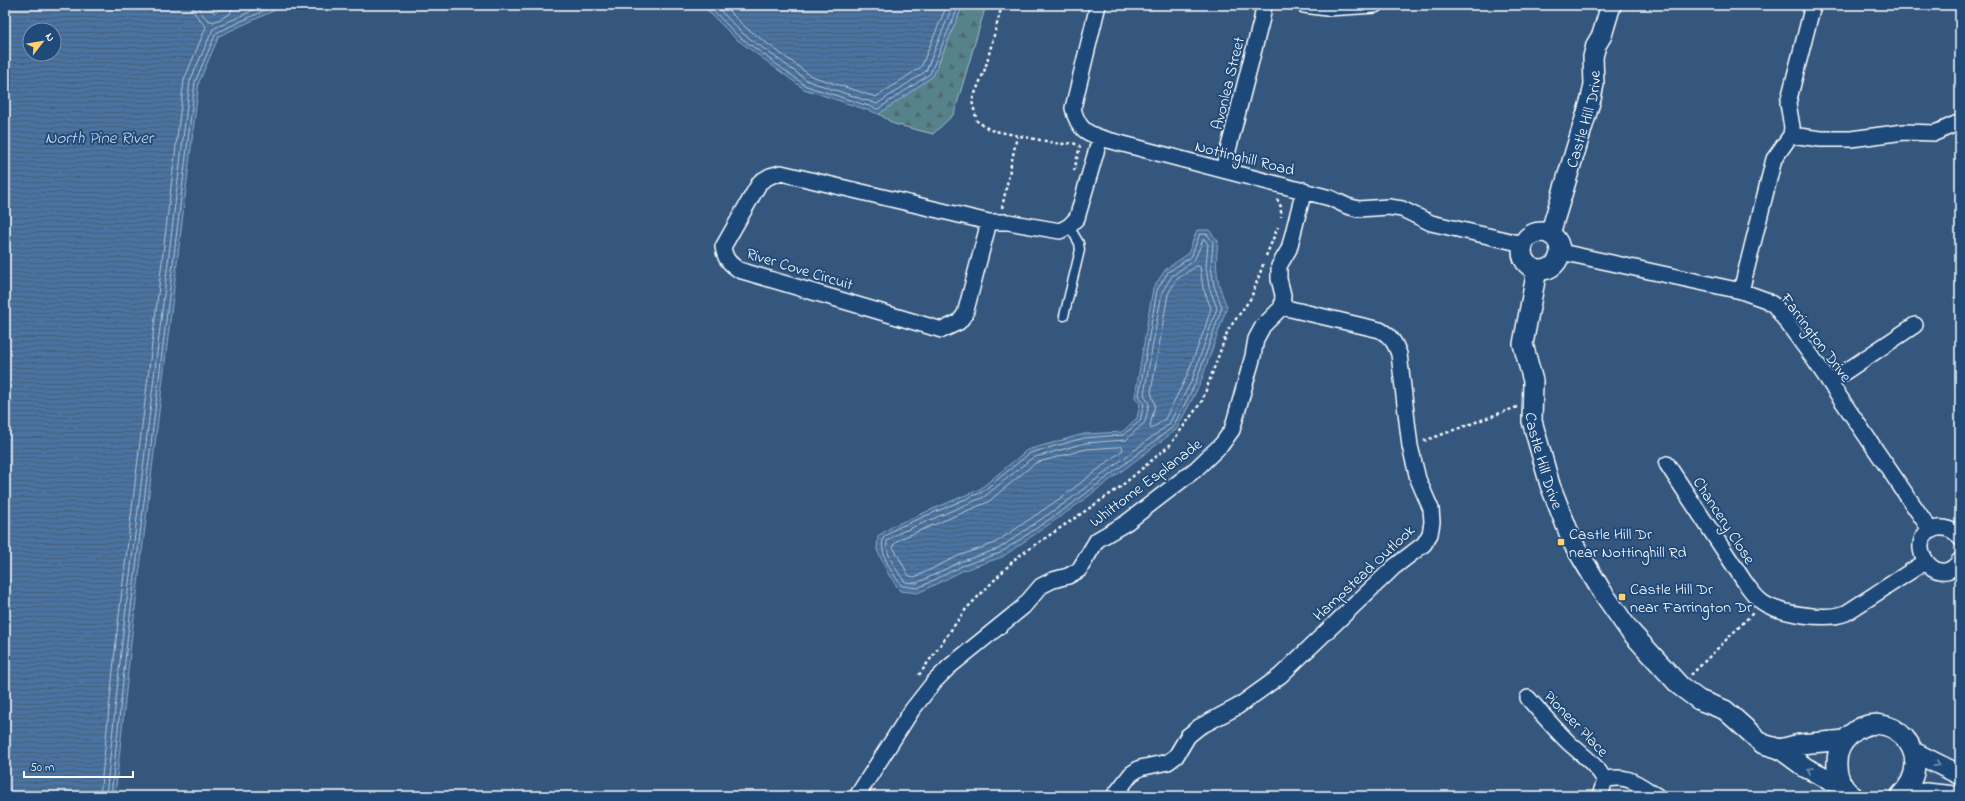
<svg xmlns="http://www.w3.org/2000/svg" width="1965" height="801" font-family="'Indie Flower',sans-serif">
	<defs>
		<pattern id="forest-firs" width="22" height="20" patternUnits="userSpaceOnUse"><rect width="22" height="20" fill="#55828b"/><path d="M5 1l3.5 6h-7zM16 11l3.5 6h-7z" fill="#516a6f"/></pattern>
		<pattern id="water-rules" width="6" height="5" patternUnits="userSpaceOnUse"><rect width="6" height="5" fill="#4873a2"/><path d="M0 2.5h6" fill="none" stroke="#4a5e73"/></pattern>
	</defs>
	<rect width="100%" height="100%" fill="#35577e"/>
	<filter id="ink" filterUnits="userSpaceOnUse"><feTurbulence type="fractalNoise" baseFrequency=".025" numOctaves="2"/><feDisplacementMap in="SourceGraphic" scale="8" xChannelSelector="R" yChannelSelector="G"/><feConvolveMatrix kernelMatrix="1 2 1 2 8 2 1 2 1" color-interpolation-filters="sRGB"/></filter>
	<g filter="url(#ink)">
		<path fill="url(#forest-firs)" stroke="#aac0c5" d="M963 5H986L954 114 933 134 894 124 879 114 933 76Z"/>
		<path fill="url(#water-rules)" stroke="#91abc7" fill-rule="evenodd" d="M5 5H207L214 13 227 5H286L219 36 199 82 132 634 115 796H5ZM30 30H54V54H30Z
			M702 5H963L933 76 879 114 804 89 735 38Z
			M1197 230H1209L1218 241C1215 269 1216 280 1227 307L1200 384 1176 430 1074 507 1002 557 964 570 918 593 900 591 889 575 877 550 878 536 893 526 980 489 1027 450 1084 434 1122 432 1137 418 1140 404 1135 397 1153 288 1166 269 1188 254Z"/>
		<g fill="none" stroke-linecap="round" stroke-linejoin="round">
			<path stroke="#b6c7da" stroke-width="1" d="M199 5C200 13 206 21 214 22L230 14 234 5
				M708 5 737 35 806 86 878 109 930 74 959 5
				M715 5 741 32 808 81 877 104 926 71 953 5
				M723 5 745 27 811 76 876 97 921 67 947 5
				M1200 234H1207L1213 242 1211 267 1214 286 1222 307 1196 382 1173 427 1072 504 1000 553 962 566 918 588 902 586C892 573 880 556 883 538L895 529 982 492 1030 453 1084 438 1123 435 1140 421 1144 404 1139 395 1157 290 1168 272 1191 257Z
				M1204 239 1208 244 1206 267 1209 287 1217 308 1192 380 1169 424 1069 500 998 549 960 562 917 583 905 582C897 571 885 554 887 541L897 534 984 497 1032 458 1085 443 1126 440 1145 422 1149 404 1144 394 1162 292 1172 276 1194 260Z
				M1197 266 1200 267 1203 288 1211 308 1205 328 1186 378 1165 419 1151 429 1150 426 1155 405 1151 392 1168 294 1176 280Z
				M1122 447 1123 450 1065 495 995 543 958 556 915 577 909 576 893 547 894 544 900 539 988 502 1035 463 1086 449Z
				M100 796 117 632 184 80 206 27 195 14 193 5
				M106 796 123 633 190 81 213 29 264 5
				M111 796 128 633 195 82 216 33 276 5"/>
			<defs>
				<path id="service" d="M1064 316 1080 250 1079 243 1069 226"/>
				<path id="minor" d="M1098 5 1073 108C1078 130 1087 134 1108 140L1330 198 1347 206 1358 209 1389 207 1402 209 1431 223 1523 244
					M1304 5 1327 8 1375 5
					M1791 135 1792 127 1788 103 1813 5
					M1223 170 1262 18 1264 5
					M989 222 965 314 959 322 942 330 739 270C729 263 725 259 723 247L760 182 770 176 781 173 989 222H1008L1060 231 1069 226 1077 218 1100 138
					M1561 252 1741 291 1766 300 1775 306 1813 358 1931 531
					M1741 291 1774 159 1791 135 1821 139H1851L1904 132 1935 133 1960 122
					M1830 382 1915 325
					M1667 464 1744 581C1749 588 1755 597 1762 602 1779 614 1827 621 1846 613L1925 562
					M1960 538C1955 531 1947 527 1938 528 1899 535 1936 596 1960 560
					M1528 698C1541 713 1554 728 1568 742 1582 755 1595 763 1605 780L1600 796
					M1605 780C1627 773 1639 785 1657 796
					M857 796 912 710 934 682 949 667 1023 607 1041 586 1053 580 1068 576 1079 570 1097 540 1126 523 1196 469 1222 444 1232 430 1253 356 1256 339 1263 326 1282 307 1283 295 1279 279V266L1289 249 1304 190
					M1114 796 1131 774 1140 768 1168 762 1176 756 1188 736 1199 727 1237 707 1280 676 1394 567 1424 544 1430 534 1432 522 1431 509 1418 479 1410 446 1399 354C1395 343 1391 336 1380 330L1282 307"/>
				<g id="tertiary">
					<circle cx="1541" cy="251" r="19"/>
					<path id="s1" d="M1550 234 1591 99 1594 84 1593 57 1596 45 1602 35 1611 5"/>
					<path id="s2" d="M1537 270 1523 344 1533 381 1532 421 1550 485 1573 543 1601 590 1629 630 1680 686 1699 700 1725 710 1763 744 1780 749 1806 768 1843 786"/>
					<path d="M1780 749 1800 744 1845 740"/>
					<path d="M1914 752 1960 775"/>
					<path d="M1853 796C1842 789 1836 775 1837 762 1837 751 1842 742 1850 735 1886 701 1942 755 1900 796"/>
					<path d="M1905 796 1926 793 1954 796"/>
				</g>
			</defs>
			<use href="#service" stroke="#fff" stroke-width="11"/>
			<use href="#minor" stroke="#fff" stroke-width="18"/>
			<use href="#tertiary" stroke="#fff" stroke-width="22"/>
			<path stroke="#fff" stroke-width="2.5" stroke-dasharray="3 3" stroke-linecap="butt" d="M1002 5 985 69 972 101 977 121 990 130 1060 144 1073 143 1080 146
				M1074 171 1080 146
				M1277 199 1281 207V217
				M1002 208 1017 136
				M1266 256 1278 227
				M1424 441 1517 407
				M919 675 966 609 1016 558 1119 488 1170 445 1202 401 1228 330 1251 298 1264 262
				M1691 675 1753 613"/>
			<use href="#service" stroke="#1f4a7a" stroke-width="8"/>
			<use href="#minor" stroke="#1f4a7a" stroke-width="15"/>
			<use href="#tertiary" stroke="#1f4a7a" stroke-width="19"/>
		</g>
		<defs><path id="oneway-chevron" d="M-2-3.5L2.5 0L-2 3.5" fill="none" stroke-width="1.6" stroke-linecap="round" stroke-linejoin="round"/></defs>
		<g stroke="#7992af">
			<use href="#oneway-chevron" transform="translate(1937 764) rotate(28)"/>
			<use href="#oneway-chevron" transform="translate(1810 770) rotate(-152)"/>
		</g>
	</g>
	<g fill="#ffd166" stroke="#1f4a7a" stroke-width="1.5">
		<rect x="1557" y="538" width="8" height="8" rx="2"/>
		<rect x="1618" y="593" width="8" height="8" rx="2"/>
	</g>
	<g text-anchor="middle" stroke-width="4" stroke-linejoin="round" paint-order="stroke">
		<g font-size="16" fill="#fff" stroke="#1f4a7a">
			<text transform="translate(1227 83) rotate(-76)" y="6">Avonlea Street</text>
			<text dy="6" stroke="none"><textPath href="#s1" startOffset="120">Castle Hill Drive</textPath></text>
			<text transform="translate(1245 157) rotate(14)" y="6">Nottinghill Road</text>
			<text transform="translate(800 268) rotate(17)" y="6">River Cove Circuit</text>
			<text transform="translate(1817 337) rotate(53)" y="6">Farrington Drive</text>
			<text dy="6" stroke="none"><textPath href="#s2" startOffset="195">Castle Hill Drive</textPath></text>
			<text transform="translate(1145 482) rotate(-37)" y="6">Whittome Esplanade</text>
			<text transform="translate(1725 520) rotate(57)" y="6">Chancery Close</text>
			<text transform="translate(1363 572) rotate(-43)" y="6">Hampstead Outlook</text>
			<text transform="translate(1577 723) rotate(46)" y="6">Pioneer Place</text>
		</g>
		<g font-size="16" fill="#fff" stroke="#1f4a7a" text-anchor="start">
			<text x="1569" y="539">Castle Hill Dr<tspan x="1569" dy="18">near Nottinghill Rd</tspan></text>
			<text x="1630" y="594">Castle Hill Dr<tspan x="1630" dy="18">near Farrington Dr</tspan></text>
		</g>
		<g font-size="17" font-style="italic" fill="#d1dce8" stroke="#1f4a7a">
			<text x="99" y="143">North Pine River</text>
		</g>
	</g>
	<rect width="1965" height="801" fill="none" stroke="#1f4a7a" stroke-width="20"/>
	<rect x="10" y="10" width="1945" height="781" fill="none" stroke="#fff" stroke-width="1.5" filter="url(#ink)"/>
	<g transform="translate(42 42) rotate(59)"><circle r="19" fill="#1f4a7a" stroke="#7992af"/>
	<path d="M0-3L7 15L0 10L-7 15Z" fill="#ffd166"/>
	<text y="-6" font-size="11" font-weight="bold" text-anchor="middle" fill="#ffffff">N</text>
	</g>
	<path d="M24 771v6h109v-6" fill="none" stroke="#ffffff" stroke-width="2"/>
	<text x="30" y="771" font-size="12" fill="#ffffff" stroke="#1f4a7a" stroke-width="3" paint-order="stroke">50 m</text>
</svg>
